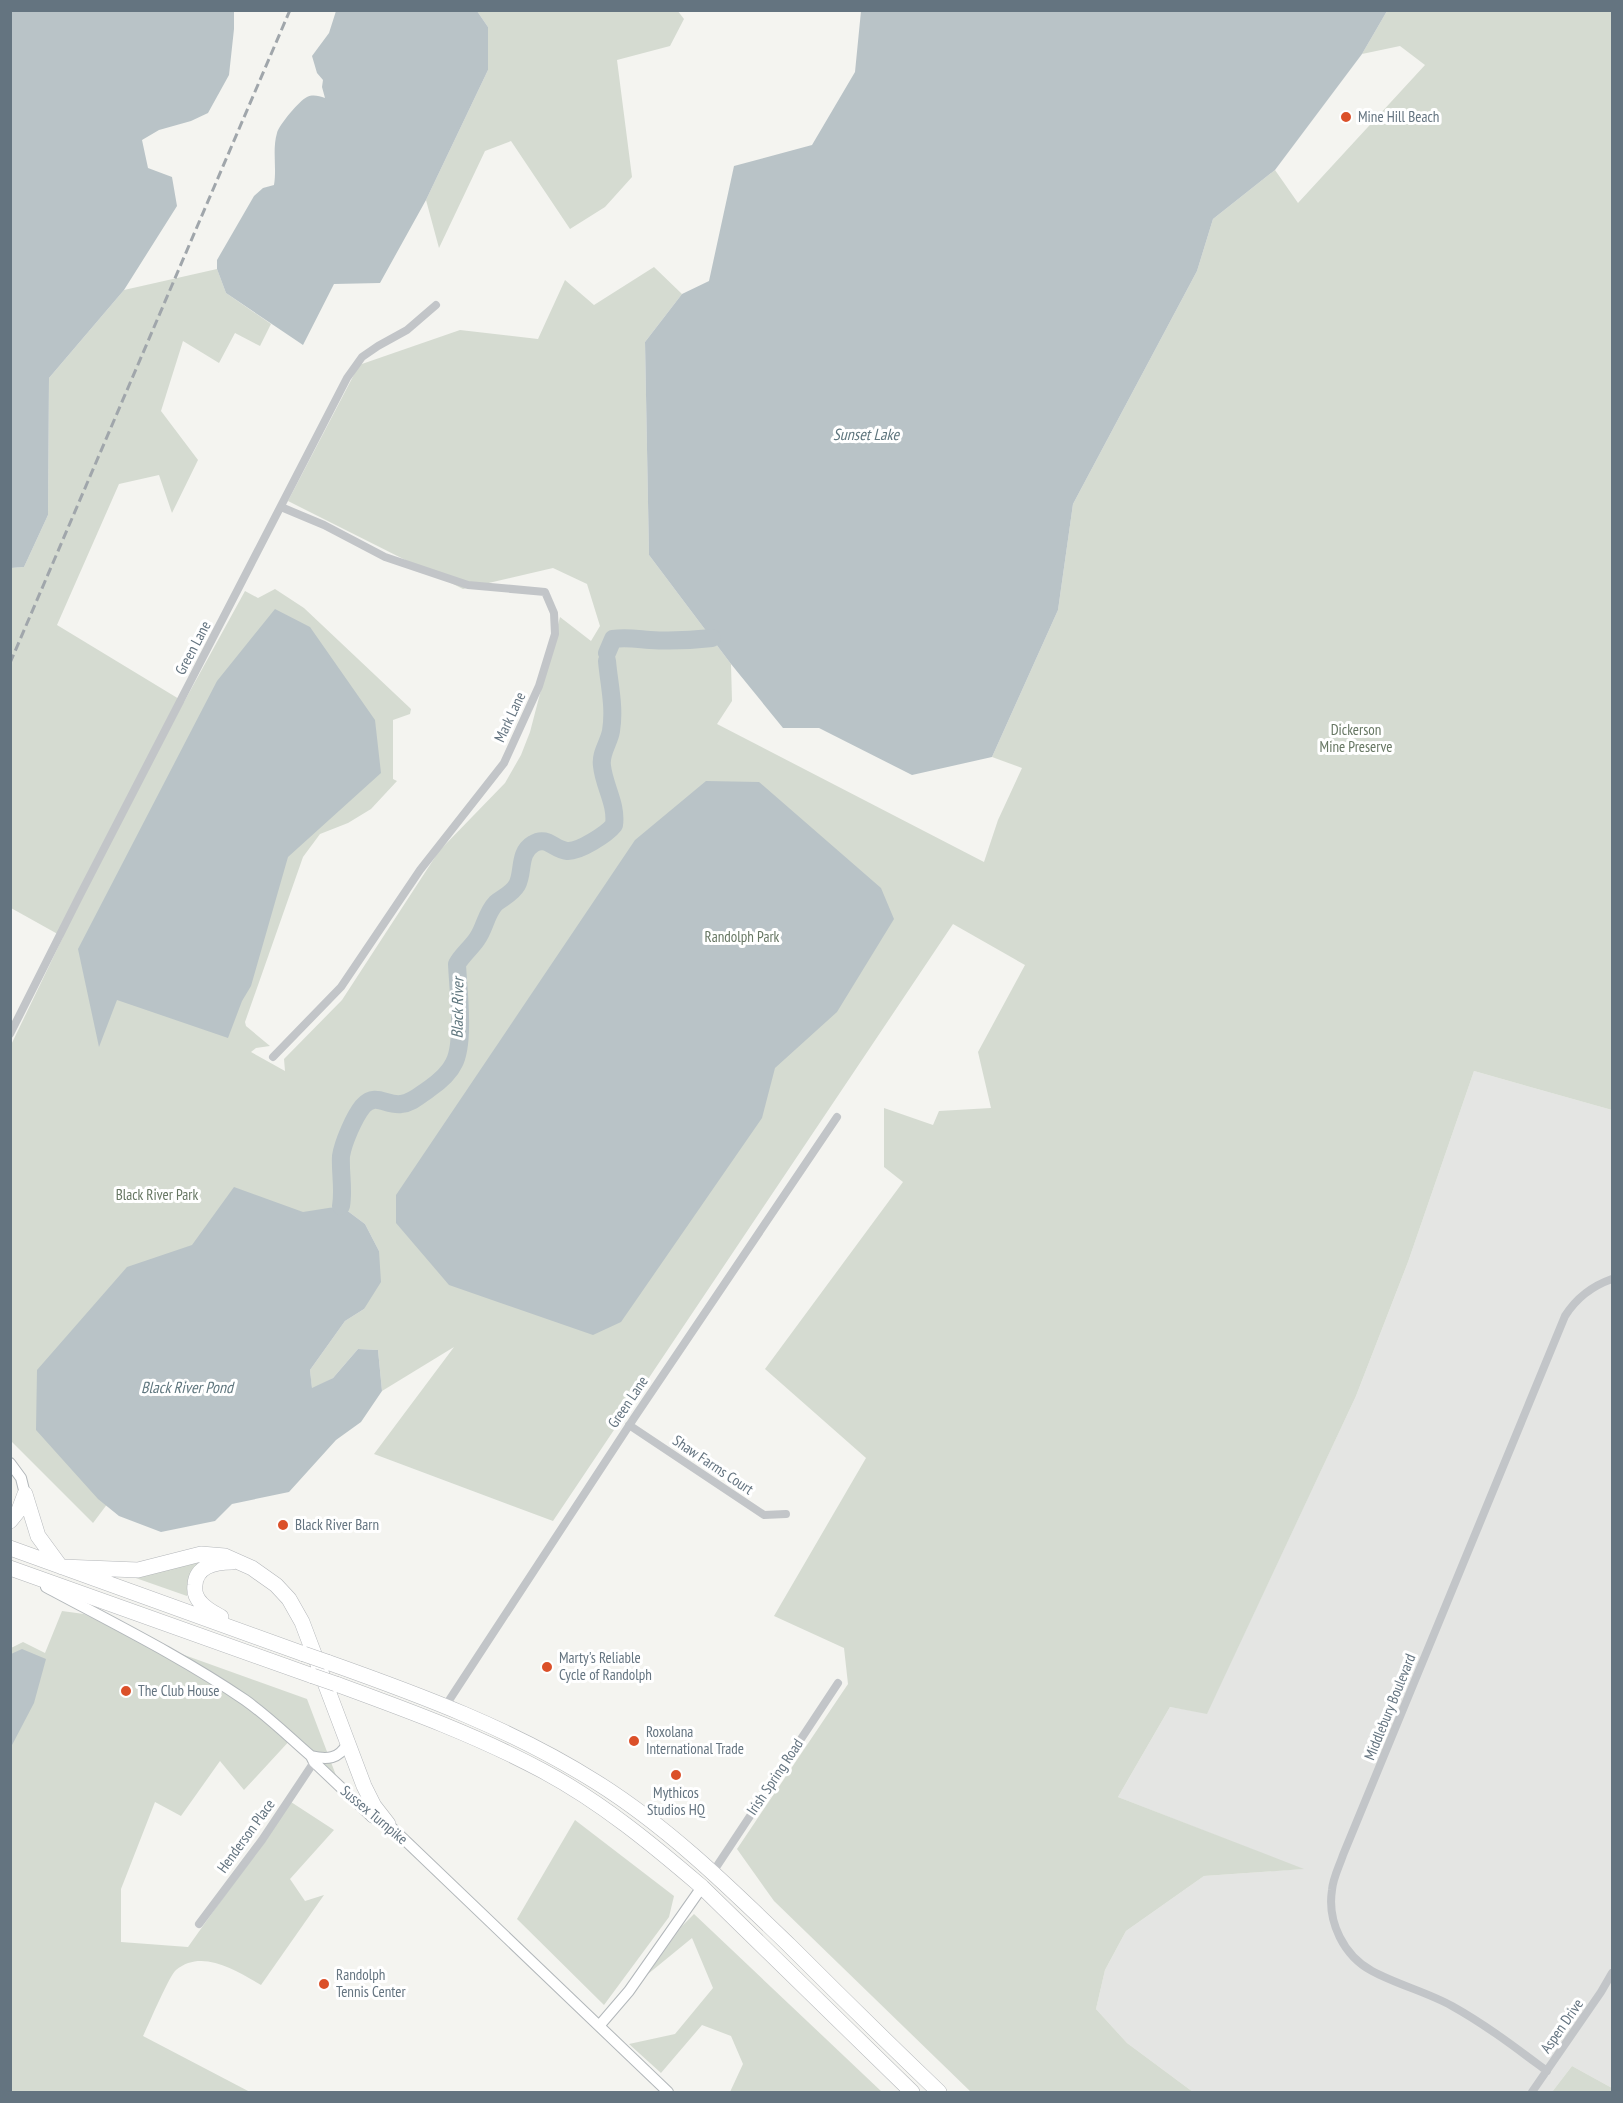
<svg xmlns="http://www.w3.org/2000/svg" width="1623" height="2103" font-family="'PT Sans Narrow',sans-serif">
	<rect width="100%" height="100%" fill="#f4f4f0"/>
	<path fill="#e4e5e3" d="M1474 1071 1612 1110V2088L1572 2066 1552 2092H1193L1127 2043 1096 2009 1105 1970 1126 1931 1204 1876 1302 1869 1118 1797 1170 1707 1207 1713 1356 1396 1408 1262Z"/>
	<path fill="#d5dbd1" d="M677 10 684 19 670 46 617 60 632 177 605 207 570 229 511 141 485 151 439 248 426 200 488 70V27L477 11Z
		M1387 11H1612V1110L1474 1071 1408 1262 1356 1396 1207 1714 1170 1707 1118 1797 1304 1869 1204 1876 1126 1931 1105 1970 1096 2009 1127 2043 1193 2092H971L774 1901 737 1849 848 1684 844 1648 774 1616 866 1458 765 1369 903 1182 884 1167V1108L933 1125 939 1111 991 1108 978 1052 1025 965 953 924 553 1521 374 1454 454 1347 382 1391 378 1350 358 1349 333 1378 312 1389 310 1370 345 1321 364 1309 379 1251 365 1224 341 1206 330 1208 93 1523 11 1441 10 1047 63 937 11 908V568L24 567 48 515 49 378 124 290 217 269 226 293 271 324 260 346 235 333 219 363 183 341 161 411 198 460 172 513 159 475 119 484 57 625 184 702 245 591 258 598 275 589 304 608 411 709 410 714 393 720V779L397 781 371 809 348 823 320 834 303 857 245 1022 246 1026 270 1046 256 1048 251 1052 285 1071 284 1059 342 1000 439 851 505 783 521 755 530 732 560 617 591 641 600 626 587 584 553 568 463 589 288 501 359 365 460 330 538 339 565 280 594 305 654 267 682 294 645 342 649 555 731 664 732 701 717 724 984 862 998 820 1022 768 992 757 1058 610 1073 504 1197 271 1213 219 1275 170 1298 203 1425 65 1400 46 1362 54Z
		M205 1559 188 1583 187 1596 130 1576Z
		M62 1611 84 1614 123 1633 307 1699 337 1778 292 1738 244 1790 220 1761 181 1816 155 1802 121 1889V1942L188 1947 291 1802 334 1830 290 1879 305 1901 324 1895 261 1985C237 1971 202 1948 176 1970 169 1976 149 2024 143 2036L250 2092H11V1648L23 1642 45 1653Z
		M575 1820 674 1896 669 1917 604 2005 517 1919Z
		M694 1914 882 2092H730L743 2064 731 2036 702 2025 661 2073 629 2044 675 2034 713 1988 692 1938 648 1974 682 1926Z
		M1572 2066 1612 2088V2092H1552Z"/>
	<path fill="#b9c3c7" d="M11 10 234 11V29L229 75 208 113 191 121 159 130 142 140 148 168 172 177 177 206 124 290 49 378 48 515 24 567 11 568Z
		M336 11H477L488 27V70L426 200 380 283 334 284 303 345 226 293 217 269V260L254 196 263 188 274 185C277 168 272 150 277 133 279 125 299 101 307 97 313 94 319 96 325 98L322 87 323 80 317 73 312 56 329 33Z
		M861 11H1387L1362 54 1275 170 1213 219 1197 271 1073 504 1058 610 992 757 912 775 819 728H783L731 664 649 555 645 342 682 294 709 281 734 166 812 145 855 72Z
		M275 609 310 627 375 720 381 773 288 857 251 986 242 1001 228 1038 117 1000 99 1047 78 949 217 681Z
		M706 781 759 782 881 888 894 919 837 1012 775 1068 762 1118 621 1322 593 1335 449 1285 396 1223V1195L635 840Z
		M234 1187 303 1212 341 1206 365 1224 379 1251 381 1282 364 1309 345 1321 310 1370 312 1388 333 1378 358 1349 378 1350 382 1391 361 1422 336 1440 289 1492 232 1504 215 1521 161 1532 119 1516 98 1499 36 1430 37 1370 127 1267 192 1245Z
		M22 1649 46 1659 34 1703 11 1747V1654Z"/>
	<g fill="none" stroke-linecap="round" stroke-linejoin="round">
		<path stroke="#b9c3c7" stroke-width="18" d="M607 653 613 639C626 637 637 639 650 640 667 641 694 640 712 638
			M341 1206C344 1189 340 1173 341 1156 343 1143 354 1117 363 1106 376 1092 386 1106 401 1104 412 1103 420 1095 429 1089 439 1082 449 1074 454 1063 465 1042 458 988 457 964 462 955 471 948 477 939 485 928 486 913 496 903 503 897 512 894 517 885 524 872 518 853 533 844 547 835 554 850 567 851 579 852 607 834 614 825 617 804 604 786 602 766 600 753 609 743 611 731 615 707 609 684 607 661"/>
		<defs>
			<path id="secondary" d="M10 1463 21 1478 25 1494
				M46 1587C113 1623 182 1657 245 1700 269 1717 289 1737 311 1756L314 1762 372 1817 388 1824 668 2092
				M311 1756C327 1760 339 1759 347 1744
				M599 2026 629 1991 702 1887"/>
			<path id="highway" d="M25 1494 38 1536 60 1566
				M10 1521 19 1510 25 1494
				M10 1548 304 1654
				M62 1567 138 1570 201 1554 225 1556 252 1568 276 1585 289 1599 302 1622 364 1786 374 1806 388 1824
				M10 1568 313 1676
				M221 1617C214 1613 206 1609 201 1603 196 1598 194 1592 195 1585 196 1566 216 1562 232 1562
				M327 1662C420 1695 512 1729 596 1782 668 1827 729 1887 790 1946 839 1995 889 2044 939 2092
				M336 1684C407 1710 476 1735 543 1771 601 1802 653 1845 702 1887L912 2092"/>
		</defs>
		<use href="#secondary" stroke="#b2b7ba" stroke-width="12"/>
		<use href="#highway" stroke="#b4b7ba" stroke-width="16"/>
		<path stroke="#c2c5c8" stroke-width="8" d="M10 1034 79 897 347 378 362 357 378 346 407 330 436 305
			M273 1057 341 987 420 870 504 763 539 686 555 634 554 613 545 592 468 585 385 557 324 525 281 507
			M629 1425 764 1515 786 1514
			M446 1705 634 1418 837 1117
			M713 1872 838 1683
			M199 1924 262 1840 314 1762
			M1547 2071C1516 2048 1486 2025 1452 2006 1427 1992 1398 1985 1372 1971 1344 1956 1327 1922 1332 1890 1333 1878 1339 1867 1343 1855L1565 1316C1577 1297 1592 1286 1612 1279
			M1532 2092 1601 1992 1612 1973"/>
		<use href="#secondary" stroke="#fff" stroke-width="10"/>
		<use href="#highway" stroke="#fff" stroke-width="15"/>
		<path stroke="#a0a6ab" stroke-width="3" stroke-dasharray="9 4.5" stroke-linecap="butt" d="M10 663 290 10"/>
		<defs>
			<path id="highway-bridge" d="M304 1654 327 1662
				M313 1676 336 1684"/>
		</defs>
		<use href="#highway-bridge" stroke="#b4b7ba" stroke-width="16" stroke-linecap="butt"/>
		<use href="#highway-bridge" stroke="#fff" stroke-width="15"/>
	</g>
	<g fill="#db5029" stroke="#fff" stroke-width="2">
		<circle cx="1346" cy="117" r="6"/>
		<circle cx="283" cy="1525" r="6"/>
		<circle cx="547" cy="1667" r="6"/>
		<circle cx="126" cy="1691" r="6"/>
		<circle cx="634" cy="1741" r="6"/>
		<circle cx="676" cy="1775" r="6"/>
		<circle cx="324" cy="1984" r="6"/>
	</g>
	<g text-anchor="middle" stroke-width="6" stroke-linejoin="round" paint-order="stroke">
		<g font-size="15" fill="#647480" stroke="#fff" text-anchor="start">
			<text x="1358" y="122">Mine Hill Beach</text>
			<text x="295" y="1530">Black River Barn</text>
			<text x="559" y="1663">Marty's Reliable<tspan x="559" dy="17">Cycle of Randolph</tspan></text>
			<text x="138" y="1696">The Club House</text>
			<text x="646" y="1737">Roxolana<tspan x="646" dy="17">International Trade</tspan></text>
			<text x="676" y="1798" text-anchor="middle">Mythicos<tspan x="676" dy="17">Studios HQ</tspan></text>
			<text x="336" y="1980">Randolph<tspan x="336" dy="17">Tennis Center</tspan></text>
		</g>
		<g font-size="15" fill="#647480" stroke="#fff">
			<text transform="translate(193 648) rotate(-62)" y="5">Green Lane</text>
			<text transform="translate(510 717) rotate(-65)" y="5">Mark Lane</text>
			<text transform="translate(628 1402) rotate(-56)" y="5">Green Lane</text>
			<text transform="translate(713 1465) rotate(34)" y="5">Shaw Farms Court</text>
			<text transform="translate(1390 1707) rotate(-68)" y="5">Middlebury Boulevard</text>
			<text transform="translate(775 1777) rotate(-56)" y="5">Irish Spring Road</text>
			<text transform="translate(374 1815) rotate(40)" y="5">Sussex Turnpike</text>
			<text transform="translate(246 1836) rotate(-54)" y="5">Henderson Place</text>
			<text transform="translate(1562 2026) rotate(-55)" y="5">Aspen Drive</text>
		</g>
		<g font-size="15" fill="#677763" stroke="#fff">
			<text x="1356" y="735">Dickerson<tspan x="1356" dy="17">Mine Preserve</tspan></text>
			<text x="742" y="942">Randolph Park</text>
			<text x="157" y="1200">Black River Park</text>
		</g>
		<g font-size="16" font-style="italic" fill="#5f767e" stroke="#fff">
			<text x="866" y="440">Sunset Lake</text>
			<text transform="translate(457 1008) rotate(-89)" y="6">Black River</text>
			<text x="187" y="1393">Black River Pond</text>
		</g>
	</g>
	<rect width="1623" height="2103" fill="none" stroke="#647480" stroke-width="24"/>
</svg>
